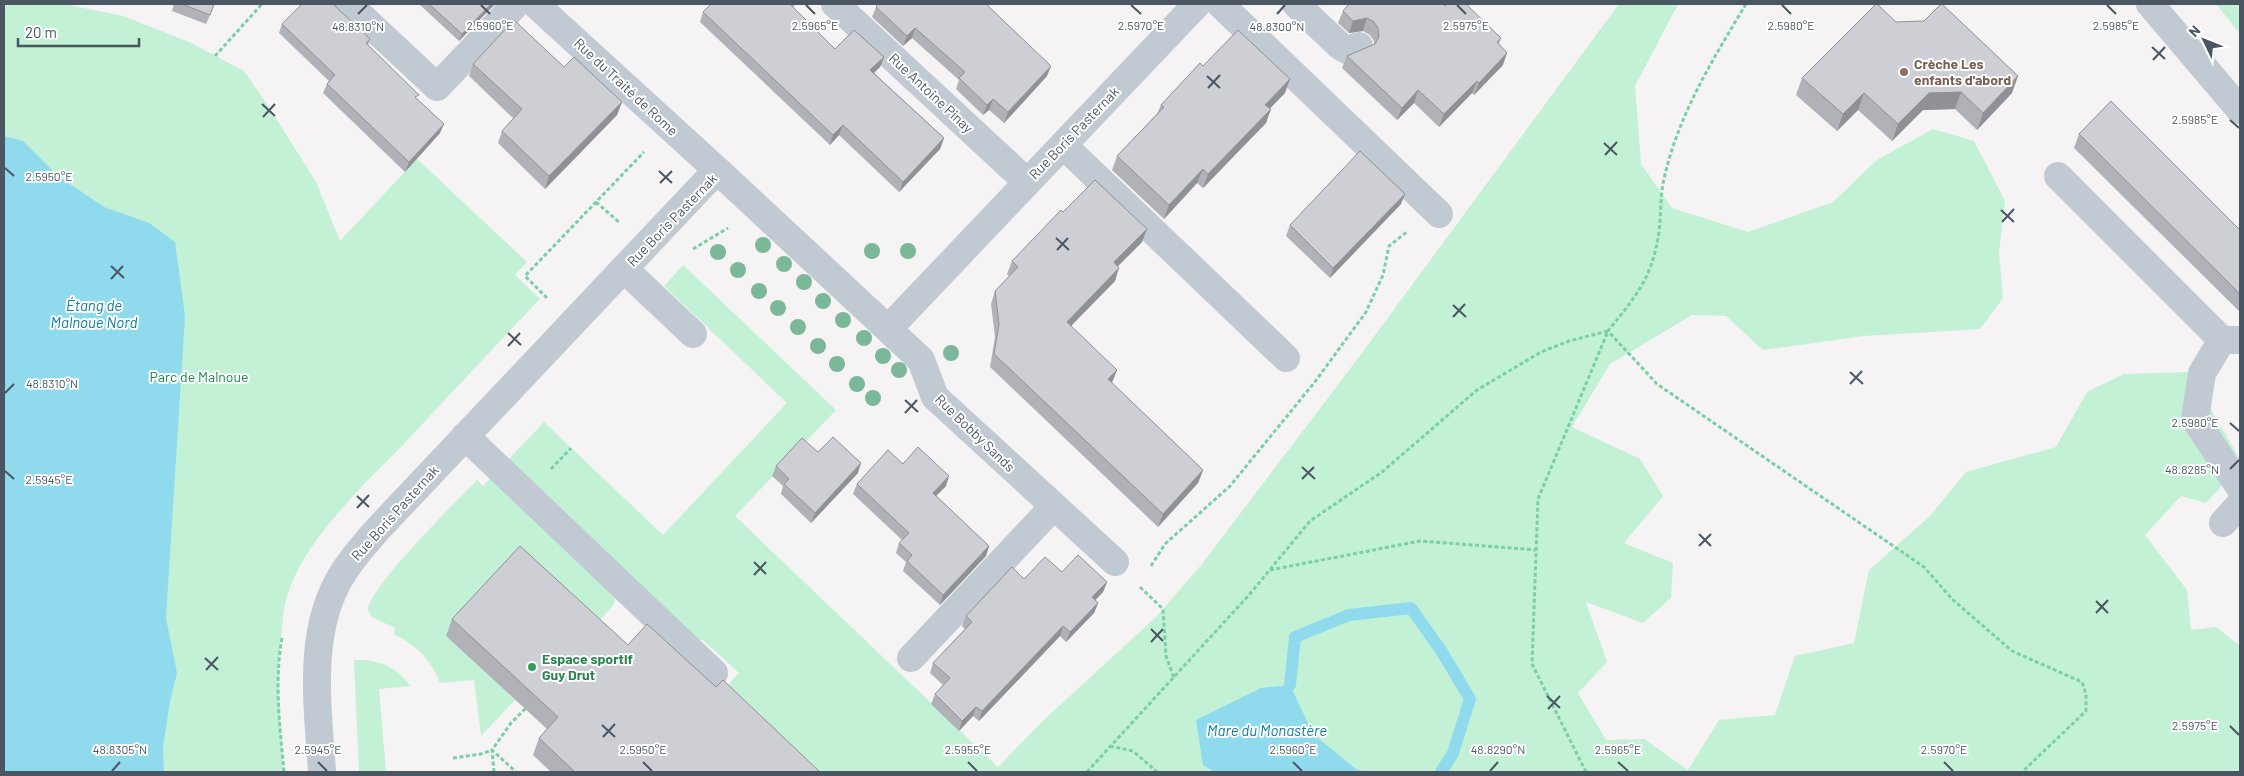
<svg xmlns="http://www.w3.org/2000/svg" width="2244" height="776" font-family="Barlow,sans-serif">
	<rect width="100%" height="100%" fill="#f5f3f3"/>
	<path fill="#c3f1d5" d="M4 4H64L123 16 189 42 244 71 267 104 316 182 340 241 417 159 527 262 515 275 540 299C498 343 457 387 415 432 372 478 294 545 284 610 276 664 279 717 284 772H4Z
		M1619 4H1678L1635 86 1641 164 1672 208 1748 232 1833 202 1877 160 1933 129 1974 141 2005 201 1999 253 2003 298 1980 329 1864 336 1763 350 1726 316 1692 315 1610 364 1572 427 1640 459 1663 496 1624 543 1673 563 1671 598 1643 623 1586 602 1607 662 1578 693 1606 740 1644 739 1688 770 1719 720 1775 715 1795 656 1854 643 1869 570 1930 516 1966 472 2056 447 2087 392 2124 374 2189 372 2240 459V466L2206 503 2181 496 2145 535 2187 590 2191 630 2216 627 2240 646V772H797L717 697 739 673 702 639 699 641 509 459 544 422 663 535 787 403 664 286 683 265 836 410 735 516 998 767 1046 718 1156 617 1202 564 1359 357Z
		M2216 4H2240V34Z
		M493 475 616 596 613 606 565 656 446 636 515 700 481 736 474 680 440 683C430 658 418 647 394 634L395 628 372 617 368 610C370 586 456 502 477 480L483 486Z
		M354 660C377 659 397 666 410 686L379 689 386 772H359Z"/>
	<path fill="#90daee" d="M4 136 23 141 58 176 104 207 149 223 175 242 185 316 166 618 177 673 170 702 163 747 164 772H4Z
		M1290 685 1313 734 1356 769 1365 772H1214L1203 765 1196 720 1261 688Z"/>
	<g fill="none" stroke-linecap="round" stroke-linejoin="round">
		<path stroke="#90daee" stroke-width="12" d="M1290 685 1295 637 1349 615 1411 608 1442 652 1470 699 1453 753 1441 772"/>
		<path stroke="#7ad0a6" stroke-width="3" stroke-dasharray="4 2.5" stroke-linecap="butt" d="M1746 4C1713 59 1678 115 1664 179 1660 196 1661 215 1659 232 1652 279 1636 296 1608 331L1657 384 1924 567 1953 600 2012 651 2082 682 2086 694V711L2022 772
			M215 56 262 4
			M596 202 620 223
			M693 249 728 228
			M547 298 525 276 644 152
			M551 469 571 448
			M1151 566 1165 544 1230 486 1314 383 1366 312 1383 275 1389 246 1408 231
			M1270 570 1420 541 1536 550
			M1140 587 1163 609 1166 656 1174 678
			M282 638C274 682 280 728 284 772
			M1110 746 1133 751 1157 772
			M453 758 481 754 492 750 516 772
			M494 772 492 750 511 723 527 707
			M1087 772 1249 595 1310 521 1382 472 1477 390 1541 352 1569 341 1608 331 1538 499 1532 664 1586 772"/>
		<path stroke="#c1cad2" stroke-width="28" d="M348 4 437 87 516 4
			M535 4 717 170
			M835 4 1027 182
			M1220 4 1439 214
			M1296 4 1340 46 1347 50 1359 46
			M2150 4 2240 110
			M1063 145 1286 358
			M2058 176 2222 340
			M624 269 693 334
			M888 329 921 360 935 397 1115 562
			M2240 340H2222L2202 373 2195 419 2240 488
			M465 436 714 673
			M2223 523 2240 504
			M911 658 1053 507
			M322 772C318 707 306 631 343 573 353 557 365 544 377 530L717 170 888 329 1197 4"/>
	</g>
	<g fill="#7bb799">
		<circle cx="763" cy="245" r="8"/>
		<circle cx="872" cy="251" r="8"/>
		<circle cx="908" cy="251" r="8"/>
		<circle cx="718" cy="252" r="8"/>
		<circle cx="784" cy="264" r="8"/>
		<circle cx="738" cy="270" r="8"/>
		<circle cx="804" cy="282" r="8"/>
		<circle cx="759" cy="291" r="8"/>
		<circle cx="823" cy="301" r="8"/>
		<circle cx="778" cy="308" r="8"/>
		<circle cx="843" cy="320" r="8"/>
		<circle cx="798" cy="327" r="8"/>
		<circle cx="864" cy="338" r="8"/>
		<circle cx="818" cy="346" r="8"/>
		<circle cx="951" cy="353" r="8"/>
		<circle cx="883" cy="356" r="8"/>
		<circle cx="837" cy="364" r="8"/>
		<circle cx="899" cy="370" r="8"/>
		<circle cx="857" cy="384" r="8"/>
		<circle cx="873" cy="398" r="8"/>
	</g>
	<path fill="#b0b2b7" d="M174 4H215L206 24 172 11Z
		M419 4H495L459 41Z
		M711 4H795L793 8 835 49 884 57 880 67 874 73 944 138 940 149 899 192 839 135 830 145 700 22 703 12Z
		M1445 6 1501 38 1499 44 1503 65 1474 95 1472 93 1439 127 1414 103 1397 120 1342 68 1347 56 1374 45V41L1370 35 1363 31 1349 33 1338 23 1343 11Z
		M876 7 1047 76 1004 123 989 110 983 115 956 89 959 80 912 38 903 46 872 17Z
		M1896 22 2012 93 1977 130 1955 109 1923 110 1892 141 1858 110 1837 131 1796 95 1802 78Z
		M282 24 370 39 368 46 417 99 440 133 405 172 323 93 327 84 329 81 279 33Z
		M473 64 564 67 622 102 617 115 545 189 498 143 502 131 514 119 469 76Z
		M1203 66 1285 93 1270 108 1266 123 1203 188 1197 183 1164 219 1112 170 1117 156 1157 114 1161 105Z
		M2079 134 2240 230V312L2074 148Z
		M1401 204 1330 278 1286 236 1290 225Z
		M1063 212 1147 229 1142 242 1118 266 1115 281 1071 326 1112 383 1203 470 1198 483 1158 527 990 367 995 337 991 304 995 291 1009 276 1007 274 1012 261Z
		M818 452 858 473 811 523 781 494 783 486 772 476 776 466Z
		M903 464 946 486 936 496 989 546 986 556 940 605 903 571 906 562 896 553 899 543 902 540 853 494 857 484Z
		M1024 579 1107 582 1103 592 1095 600 1098 603 1094 613 1066 642 1060 636 979 721 973 716 959 731 931 704 935 694 943 685 930 673 933 663 965 629 962 626 966 616Z
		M452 619 628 645 716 687 820 772H551L533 755 539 738 547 729 446 636Z"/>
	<path fill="#909195" d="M491 4H495L459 41 462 34Z
		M1367 18 1363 31 1349 33 1353 21Z
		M915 28 912 38 903 46 907 36Z
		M1507 53 1503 65 1474 95 1479 83Z
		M884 57 880 67 866 80 870 70Z
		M1051 66 1047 76 1004 123 1008 112Z
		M2018 76 2012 93 1977 130 1983 113Z
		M1290 79 1285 93 1260 119 1265 105Z
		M1477 81 1472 93 1439 127 1444 114Z
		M1418 90 1414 103 1397 120 1402 108Z
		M1961 92 1955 109 1923 110 1892 141 1898 124 1929 93Z
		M1864 93 1858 110 1837 131 1843 114Z
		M993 99 989 110 983 115 987 105Z
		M622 102 617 115 545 189 549 176Z
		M1271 109 1266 123 1203 188 1208 174Z
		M444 124 440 133 405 172 409 162Z
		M843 125 839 135 830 145 833 135Z
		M944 138 940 149 899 192 903 182Z
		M1203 169 1197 183 1164 219 1169 205Z
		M1405 194 1401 204 1330 278 1333 268Z
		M1147 229 1142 242 1109 275 1114 262Z
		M1119 268 1115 281 1062 335 1067 322Z
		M1117 370 1112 383 1103 392 1108 379Z
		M861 463 858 473 811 523 815 513Z
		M1203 470 1198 483 1158 527 1163 514Z
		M949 476 946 486 929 503 933 493Z
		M989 546 986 556 940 605 943 595Z
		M1107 582 1103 592 1089 607 1092 597Z
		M1098 603 1094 613 1066 642 1070 632Z
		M1063 626 1060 636 979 721 982 711Z
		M976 707 973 716 959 731 962 721Z"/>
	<path fill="#cdcfd5" stroke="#909195" d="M182 4H214L210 15Z
		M302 4H333L370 39 366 43 419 95 415 97 444 124 409 162 327 84 335 75 282 24Z
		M429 4H491L462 34Z
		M711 4H792L791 5 835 49 854 30 884 57 870 70 944 138 903 182 843 125 833 135 703 12Z
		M878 4H986L1051 66 1008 112 993 99 987 105 959 78 965 72 915 28 907 36 876 7Z
		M1349 4H1443L1445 6 1447 4H1466L1501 38 1497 42 1507 53 1479 83 1477 81 1444 114 1418 90 1402 108 1347 56 1375 44 1379 37 1378 28 1374 22 1367 18 1353 21 1343 11Z
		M1876 4H1877L1896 22 1924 21 1941 4H1942L2018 76 1983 113 1961 92 1929 93 1898 124 1864 93 1843 114 1802 78Z
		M514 20 564 67 574 57 622 102 549 176 502 131 522 109 473 64Z
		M1238 30 1290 79 1265 105 1271 109 1208 174 1203 169 1169 205 1117 156 1164 107 1161 105 1200 63 1203 66Z
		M2111 101 2240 230V294L2079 134Z
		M1360 151 1405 194 1333 268 1290 225Z
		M1095 180 1147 229 1114 262 1119 268 1067 322 1117 370 1108 379 1203 470 1163 514 994 354 999 324 995 291 1018 267 1012 261 1061 210 1063 212Z
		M833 437 861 463 815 513 784 484 789 479 776 466 802 438 818 452Z
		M918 447 949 476 933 493 989 546 943 595 907 561 912 555 899 543 909 533 857 484 888 450 903 464Z
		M520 546 628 645 647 624 716 687 723 680 820 772H575L539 738 558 717 452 619Z
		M1078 555 1107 582 1092 597 1098 603 1070 632 1063 626 982 711 976 707 962 721 935 694 950 678 933 663 972 622 966 616 1012 567 1024 579 1045 557 1062 572Z"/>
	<path fill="none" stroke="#4a5661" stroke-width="2" d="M481 5 490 14M806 5 815 14M1131 5 1141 14M1457 5 1466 14M1782 5 1791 14M2107 5 2116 14M358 14 367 5M1277 14 1285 5M2152 47 2165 59M2153 60 2165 47M1207 76 1220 88M1208 88 1220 75M262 104 275 116M263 117 275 104M2230 120 2239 128M1604 143 1617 155M1605 155 1617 142M5 168 14 176M659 171 672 183M660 183 672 171M2001 210 2014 222M2002 222 2014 209M1056 238 1069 250M1057 250 1068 238M111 266 124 278M111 279 123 266M1453 305 1466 317M1453 317 1465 304M508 333 521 345M508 346 520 333M1850 372 1863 384M1850 384 1862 371M5 393 14 384M905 400 918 412M905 413 917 400M2230 423 2239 431M1302 467 1315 479M2230 469 2239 460M5 471 14 479M1302 479 1314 467M357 496 369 507M357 508 369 495M1699 534 1711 546M1699 546 1711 534M754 562 766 574M754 575 766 562M2096 601 2108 613M2096 613 2108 600M1151 629 1163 641M1151 642 1163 629M205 658 218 670M206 670 218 657M1547 696 1560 708M1548 709 1560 696M602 725 615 737M2230 726 2239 735M603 737 615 724M318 762 327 771M643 762 652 771M968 762 977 771M1293 762 1302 771M1618 762 1628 771M1944 762 1953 771M112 771 120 762M1490 771 1498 762"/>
	<circle fill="#8d6e63" stroke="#fff" stroke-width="2" cx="1904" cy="72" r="5"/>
	<circle fill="#2e9e5b" stroke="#fff" stroke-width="2" cx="532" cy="667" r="5"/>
	<g text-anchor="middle" stroke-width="4" stroke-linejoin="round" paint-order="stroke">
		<g font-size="14" font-weight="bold" fill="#785e54" stroke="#fff" text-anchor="start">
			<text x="1914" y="69">Crèche Les<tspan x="1914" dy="16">enfants d'abord</tspan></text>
		</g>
		<g font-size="14" fill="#4a5661" stroke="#fff">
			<text transform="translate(626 87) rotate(43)" y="5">Rue du Traité de Rome</text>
			<text transform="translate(931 93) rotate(43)" y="5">Rue Antoine Pinay</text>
			<text transform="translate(1074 133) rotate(-46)" y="5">Rue Boris Pasternak</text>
			<text transform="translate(672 220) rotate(-46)" y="5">Rue Boris Pasternak</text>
			<text transform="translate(975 433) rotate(44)" y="5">Rue Bobby Sands</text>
			<text transform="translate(395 513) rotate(-48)" y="5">Rue Boris Pasternak</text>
		</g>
		<g font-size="14" fill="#17864f" stroke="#fff">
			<text x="199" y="382">Parc de Malnoue</text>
		</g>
		<g font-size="14" font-weight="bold" fill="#27864d" stroke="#fff" text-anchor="start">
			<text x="542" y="664">Espace sportif<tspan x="542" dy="16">Guy Drut</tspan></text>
		</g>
		<g font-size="15" font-style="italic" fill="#0c7c9b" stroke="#fff">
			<text x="94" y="311">Étang de<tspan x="94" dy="17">Malnoue Nord</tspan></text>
			<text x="1267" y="736">Mare du Monastère</text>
		</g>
	</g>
	<g font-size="12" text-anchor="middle" fill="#4a5661" stroke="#fff" stroke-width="4" stroke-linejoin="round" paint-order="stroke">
		<text x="490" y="30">2.5960°E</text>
		<text x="815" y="30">2.5965°E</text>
		<text x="1141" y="30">2.5970°E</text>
		<text x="1466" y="30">2.5975°E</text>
		<text x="1791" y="30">2.5980°E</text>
		<text x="2116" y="30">2.5985°E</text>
		<text x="358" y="31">48.8310°N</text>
		<text x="1277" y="31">48.8300°N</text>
		<text x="2195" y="124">2.5985°E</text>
		<text x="49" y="181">2.5950°E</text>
		<text x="52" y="388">48.8310°N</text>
		<text x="2195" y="427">2.5980°E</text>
		<text x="2192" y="474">48.8285°N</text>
		<text x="49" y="484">2.5945°E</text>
		<text x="2195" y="730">2.5975°E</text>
		<text x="120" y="754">48.8305°N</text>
		<text x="1498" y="754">48.8290°N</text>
		<text x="318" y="754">2.5945°E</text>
		<text x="643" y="754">2.5950°E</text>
		<text x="968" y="754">2.5955°E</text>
		<text x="1293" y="754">2.5960°E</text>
		<text x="1618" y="754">2.5965°E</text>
		<text x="1944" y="754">2.5970°E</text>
	</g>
	<rect width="2244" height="776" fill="none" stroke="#4a5661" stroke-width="10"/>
	<g transform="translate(2204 40) rotate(313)" stroke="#ffffff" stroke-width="4" paint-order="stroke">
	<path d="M0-4L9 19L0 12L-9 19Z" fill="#4a5661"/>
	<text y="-8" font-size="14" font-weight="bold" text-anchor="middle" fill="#4a5661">N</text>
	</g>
	<path d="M18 38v8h121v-8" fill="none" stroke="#4a5661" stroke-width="2.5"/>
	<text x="25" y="38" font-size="15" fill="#4a5661" stroke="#ffffff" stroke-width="4" paint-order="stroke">20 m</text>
</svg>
